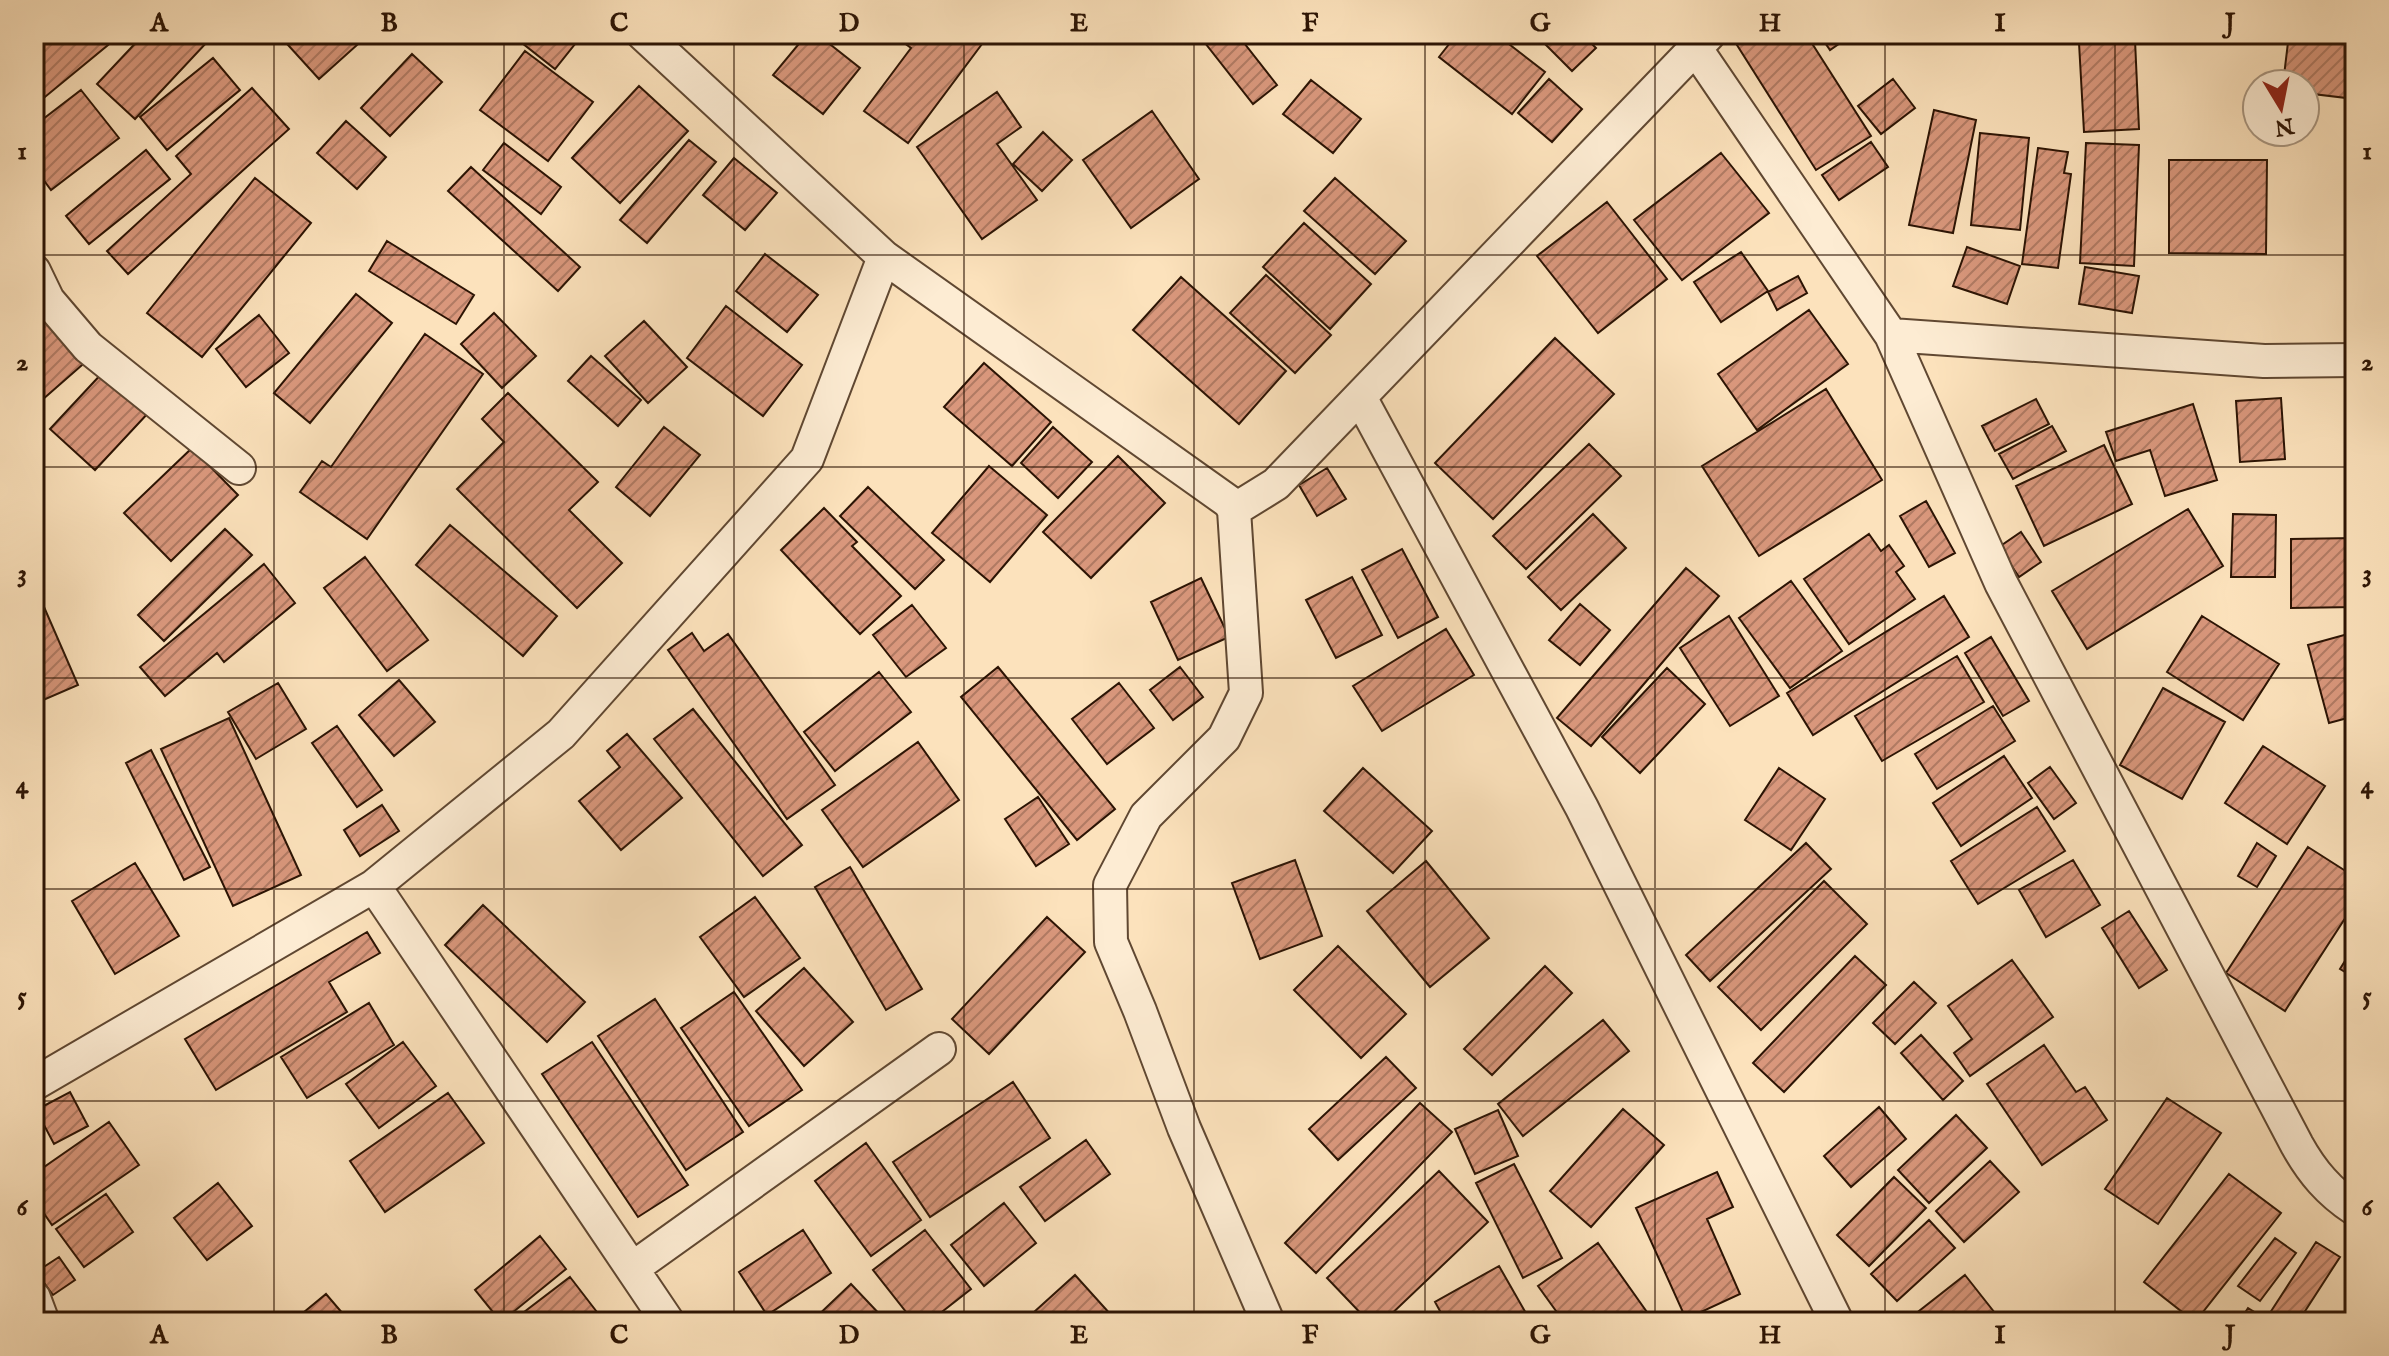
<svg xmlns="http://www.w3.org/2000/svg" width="2389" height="1356" font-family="'IM FELL English',serif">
	<defs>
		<pattern id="building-hatch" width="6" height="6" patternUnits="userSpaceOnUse" patternTransform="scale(2)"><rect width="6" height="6" fill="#d9977c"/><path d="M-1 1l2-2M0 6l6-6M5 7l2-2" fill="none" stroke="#b07a63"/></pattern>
	</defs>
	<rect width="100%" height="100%" fill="#fce2bc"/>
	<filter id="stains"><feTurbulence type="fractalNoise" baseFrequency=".0025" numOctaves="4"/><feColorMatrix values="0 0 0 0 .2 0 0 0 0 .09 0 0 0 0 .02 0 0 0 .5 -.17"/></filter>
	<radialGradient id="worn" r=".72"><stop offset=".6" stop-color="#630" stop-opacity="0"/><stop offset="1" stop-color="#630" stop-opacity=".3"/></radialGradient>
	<path fill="url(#building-hatch)" stroke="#2c1404" stroke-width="2" d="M34 34H99L108 45 34 106Z
		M144 34H201L208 41 135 119 97 84Z
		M278 34H346L357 45 319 79Z
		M529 34H583L555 69 522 43Z
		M807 34H817L860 68 823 114 773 75Z
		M892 34H968L982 44 908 143 864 111 911 48Z
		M1198 34H1237L1277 85 1253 104Z
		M1457 34H1496L1545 72 1512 114 1439 57Z
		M1535 34H1582L1596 48 1572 71Z
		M1730 34H1806L1871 136 1816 170Z
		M1819 34H1853L1830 50Z
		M2289 34H2355V99L2305 93V84H2283Z
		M2135 40 2139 129 2084 132 2079 43Z
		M525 51 593 102 548 161 480 110Z
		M412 54 442 82 390 136 361 108Z
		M213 58 240 90 167 150 140 117Z
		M1549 79 1582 109 1552 142 1518 113Z
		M1893 79 1915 108 1881 134 1858 106Z
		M1311 80 1361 119 1333 153 1283 114Z
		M639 86 688 131 620 203 572 158Z
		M252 88 289 129 128 274 107 251 191 174 176 156Z
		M81 90 119 138 51 190 34 167V126Z
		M997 92 1021 127 997 144 1037 200 982 239 917 147Z
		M1934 110 1976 120 1953 233 1909 225Z
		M1152 111 1199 179 1131 228 1083 160Z
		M346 121 386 157 357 189 317 153Z
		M1043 132 1072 160 1042 191 1013 164Z
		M1980 133 2029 138 2020 230 1971 225Z
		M689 140 716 162 647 243 620 220Z
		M1871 142 1888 167 1839 200 1822 175Z
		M504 143 561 187 541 214 483 170Z
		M2086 143 2139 145 2134 266 2080 263Z
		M2038 148 2068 152 2064 173 2071 174 2058 268 2022 264Z
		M146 150 170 179 89 244 66 216Z
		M1721 153 1769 213 1682 280 1634 220Z
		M734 158 777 193 745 230 703 195Z
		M2169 160H2267L2266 254 2169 253Z
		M471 167 580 267 558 291 448 191Z
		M255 178 311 223 202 357 147 313Z
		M1335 178 1406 241 1375 274 1304 211Z
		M1607 202 1667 279 1598 333 1537 256Z
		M1304 223 1371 284 1330 329 1263 267Z
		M387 241 474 295 456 324 369 271Z
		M1967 247 2020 266 2007 304 1953 286Z
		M1741 252 1768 291 1721 322 1694 282Z
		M765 254 818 295 787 332 736 291Z
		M2085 267 2139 276 2132 313 2079 304Z
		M1266 275 1331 335 1295 373 1230 313Z
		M1798 276 1807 293 1777 310 1768 292Z
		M1181 277 1286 371 1239 424 1133 330Z
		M356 294 392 323 310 423 274 393Z
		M726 306 802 365 763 416 687 358Z
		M1809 310 1848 364 1757 430 1718 374Z
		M494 313 536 356 502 388 461 344Z
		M50 314 89 359 34 407V328Z
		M259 315 289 353 246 387 216 349Z
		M644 321 687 367 648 403 605 356Z
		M425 334 483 374 367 539 300 492 322 461 331 467Z
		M1555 338 1614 394 1493 519 1435 463Z
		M591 356 641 400 618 426 568 381Z
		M984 363 1051 422 1012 466 944 407Z
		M105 370 150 411 95 470 50 429Z
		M1826 389 1882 480 1759 556 1702 466Z
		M508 393 598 482 569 510 622 563 577 608 457 489 504 442 482 419Z
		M2281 398 2285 459 2240 462 2236 401Z
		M2036 399 2049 424 1995 451 1982 426Z
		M2193 404 2217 480 2165 496 2150 450 2116 461 2106 432Z
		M2052 426 2066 451 2013 479 1999 454Z
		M664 427 700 455 650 516 616 487Z
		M1053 427 1092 462 1058 498 1021 463Z
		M1589 444 1621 476 1526 569 1493 536Z
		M2104 445 2132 504 2044 546 2016 486Z
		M192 448 238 495 171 561 124 513Z
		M1118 456 1165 503 1091 578 1043 532Z
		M989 466 1047 515 990 582 932 533Z
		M1327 468 1346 499 1317 516 1299 485Z
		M868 487 944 560 915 589 840 516Z
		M1926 501 1955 553 1929 567 1900 516Z
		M824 508 857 542 852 546 901 596 860 634 781 550Z
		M2188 509 2223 566 2087 649 2052 591Z
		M1593 514 1626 548 1561 610 1528 577Z
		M2233 514 2276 515 2275 577H2231Z
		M450 525 557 616 523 656 416 565Z
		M225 529 252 555 164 641 138 615Z
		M2021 532 2041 562 2019 577 1999 547Z
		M1869 534 1881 551 1889 545 1904 566 1896 572 1915 599 1849 644 1804 579Z
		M2355 538V607L2291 608V539Z
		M1402 549 1438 617 1398 638 1362 570Z
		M365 557 428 640 387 671 324 588Z
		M264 564 295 603 224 662 217 653 165 696 140 667Z
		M1686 568 1719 596 1591 746 1557 718Z
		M1352 577 1382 635 1336 658 1306 600Z
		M1201 578 1229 637 1178 660 1151 602Z
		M1791 581 1842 651 1790 688 1739 618Z
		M34 584 78 685 34 704Z
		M1944 596 1969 637 1813 735 1787 693Z
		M1580 604 1610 630 1580 665 1549 640Z
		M912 605 946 648 906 677 873 635Z
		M1729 616 1779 696 1730 726 1680 648Z
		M2202 616 2279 664 2243 720 2167 672Z
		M1446 629 1474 675 1382 731 1353 686Z
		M2355 632V716L2329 723 2308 645Z
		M692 633 704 651 728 634 835 785 787 819 668 650Z
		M1991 637 2029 701 2003 716 1965 653Z
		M1957 656 1984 702 1882 761 1855 716Z
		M998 667 1115 809 1077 840 961 697Z
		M1180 667 1203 697 1173 720 1150 690Z
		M1667 668 1705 704 1640 773 1602 737Z
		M879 672 911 712 835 771 804 732Z
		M399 680 435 722 394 756 359 715Z
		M278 683 306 729 256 759 228 712Z
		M1119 683 1154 728 1107 764 1072 719Z
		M2163 688 2225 722 2182 799 2120 765Z
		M1993 706 2015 741 1937 789 1915 754Z
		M693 709 802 845 763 876 654 739Z
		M229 718 301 875 233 906 161 749Z
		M337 726 382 790 357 807 312 743Z
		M627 734 682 798 621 850 579 801 620 767 607 751Z
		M918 742 959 800 863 867 822 810Z
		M2263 746 2325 786 2287 844 2225 803Z
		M151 750 210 867 184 880 126 763Z
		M2004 756 2032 798 1961 846 1933 803Z
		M2050 767 2076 803 2054 819 2028 783Z
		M1363 768 1432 831 1393 873 1324 811Z
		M1779 768 1825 799 1791 850 1745 820Z
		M1038 797 1069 844 1036 866 1005 819Z
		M382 805 399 831 360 856 344 830Z
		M2037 807 2065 851 1978 904 1951 861Z
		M1806 843 1831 869 1710 981 1686 955Z
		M2257 843 2276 856 2257 887 2238 876Z
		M2308 847 2355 877V903L2285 1011 2226 973Z
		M1295 860 1322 936 1260 959 1232 883Z
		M2073 860 2100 905 2046 937 2019 890Z
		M1426 861 1489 938 1430 987 1367 911Z
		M135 863 179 936 115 974 72 901Z
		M850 867 922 989 886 1010 815 887Z
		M1824 881 1867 924 1761 1030 1718 987Z
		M755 897 800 958 744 997 700 937Z
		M483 905 585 1002 547 1042 445 945Z
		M2129 911 2167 970 2139 988 2102 928Z
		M1047 917 1085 952 989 1054 952 1019Z
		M367 932 380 953 329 982 347 1012 216 1090 185 1039Z
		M2355 945V978L2340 969Z
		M1338 946 1406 1014 1361 1058 1294 990Z
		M1855 956 1886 985 1784 1092 1753 1063Z
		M2012 960 2053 1017 1970 1076 1954 1053 1972 1039 1948 1006Z
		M1545 966 1572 993 1492 1075 1464 1049Z
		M804 968 853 1022 804 1066 756 1011Z
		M1914 982 1936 1003 1895 1044 1873 1023Z
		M734 992 802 1090 749 1126 681 1028Z
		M655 999 743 1132 686 1170 598 1036Z
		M369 1003 394 1045 307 1098 281 1057Z
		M1603 1020 1629 1051 1523 1136 1498 1104Z
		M1921 1035 1963 1081 1943 1100 1901 1053Z
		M403 1042 436 1086 379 1128 346 1084Z
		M592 1042 688 1185 638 1217 542 1074Z
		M2044 1045 2076 1092 2085 1087 2107 1120 2042 1165 1987 1084Z
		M1386 1057 1416 1088 1338 1160 1309 1129Z
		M1013 1082 1050 1138 930 1217 893 1162Z
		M70 1092 88 1126 54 1144 36 1110Z
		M448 1093 484 1143 385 1212 350 1161Z
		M2167 1098 2221 1133 2158 1224 2105 1189Z
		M1420 1103 1452 1132 1316 1273 1285 1243Z
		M1879 1107 1906 1139 1851 1187 1824 1156Z
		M1623 1109 1664 1145 1591 1227 1550 1191Z
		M1498 1110 1518 1156 1475 1174 1455 1129Z
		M1956 1115 1987 1148 1929 1203 1898 1170Z
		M109 1122 139 1165 52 1225 34 1199V1174Z
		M1086 1140 1110 1174 1045 1221 1020 1187Z
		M866 1143 921 1220 871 1256 815 1181Z
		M1990 1161 2019 1192 1964 1242 1936 1211Z
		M1514 1164 1562 1258 1523 1278 1476 1183Z
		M1439 1171 1488 1222 1383 1322H1369L1327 1278Z
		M1717 1172 1733 1207 1707 1219 1740 1294 1686 1319 1636 1208Z
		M2229 1174 2281 1213 2195 1322 2144 1282Z
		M1894 1177 1926 1208 1869 1266 1837 1235Z
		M218 1183 252 1226 207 1260 174 1218Z
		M106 1194 133 1232 84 1267 56 1229Z
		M1004 1203 1036 1243 984 1286 951 1245Z
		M1929 1220 1955 1248 1897 1301 1871 1274Z
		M803 1230 831 1273 767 1315 739 1272Z
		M925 1230 971 1289 929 1322H914L873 1270Z
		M540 1236 566 1269 501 1322 475 1290Z
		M2275 1238 2296 1253 2260 1301 2238 1286Z
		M2316 1242 2340 1257 2298 1322H2239L2248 1308 2266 1319Z
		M1598 1243 1654 1322H1564L1538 1286Z
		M59 1257 75 1280 53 1295 36 1272Z
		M1499 1266 1531 1322H1446L1435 1302Z
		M1075 1275 1112 1316 1106 1322H1023Z
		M1965 1275 2002 1322H1905Z
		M570 1277 600 1316 592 1322H511Z
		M851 1284 887 1322H811Z
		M326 1294 350 1322H292Z"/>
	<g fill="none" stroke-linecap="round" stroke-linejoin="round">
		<defs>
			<path id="minor" d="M643 34 884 257 1229 502 1234 510 1276 484 1709 34
				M1696 49 1891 335 2001 583 2297 1145C2312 1172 2329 1192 2355 1209
				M34 271 48 300 88 347 239 468
				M1891 335 2264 361 2355 360
				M1360 397 1582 808 1837 1322
				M1234 510 1246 693 1224 738 1146 816 1110 885 1111 942 1140 1011 1184 1128 1268 1322
				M374 886 668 1322
				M34 1084 374 886 561 734 807 459 884 257
				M633 1268 939 1049
				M34 1298 43 1322"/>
		</defs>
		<use href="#minor" stroke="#604832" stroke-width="36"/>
		<use href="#minor" stroke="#fdecd3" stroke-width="32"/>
	</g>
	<path fill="none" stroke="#2c1404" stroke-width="2" stroke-opacity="0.55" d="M274 34V1322M504 34V1322M734 34V1322M964 34V1322M1194 34V1322M1425 34V1322M1655 34V1322M1885 34V1322M2115 34V1322M34 255H2355M34 467H2355M34 678H2355M34 889H2355M34 1101H2355"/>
	<rect width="2389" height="1356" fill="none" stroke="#fce2bc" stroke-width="88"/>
	<g transform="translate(2281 108) rotate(170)"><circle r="38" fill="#fdecd3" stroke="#a99680" stroke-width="2"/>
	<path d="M0-6L14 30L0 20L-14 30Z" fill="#8f2418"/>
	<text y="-12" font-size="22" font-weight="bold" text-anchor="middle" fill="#2c1404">N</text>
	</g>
	<rect x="44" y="44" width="2301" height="1268" fill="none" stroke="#2c1404" stroke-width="3"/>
	<g font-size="26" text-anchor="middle" font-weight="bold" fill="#2c1404">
		<text x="159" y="31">A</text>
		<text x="389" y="31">B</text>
		<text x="619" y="31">C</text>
		<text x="849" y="31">D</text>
		<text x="1079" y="31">E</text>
		<text x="1310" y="31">F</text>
		<text x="1540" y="31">G</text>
		<text x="1770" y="31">H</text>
		<text x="2000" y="31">I</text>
		<text x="2230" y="31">J</text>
		<text x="22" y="159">1</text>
		<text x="2367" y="159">1</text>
		<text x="22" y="370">2</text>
		<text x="2367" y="370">2</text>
		<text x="22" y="581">3</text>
		<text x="2367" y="581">3</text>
		<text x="22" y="793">4</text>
		<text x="2367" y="793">4</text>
		<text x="22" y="1004">5</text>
		<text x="2367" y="1004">5</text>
		<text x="22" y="1215">6</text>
		<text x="2367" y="1215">6</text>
		<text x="159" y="1343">A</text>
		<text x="389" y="1343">B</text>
		<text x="619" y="1343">C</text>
		<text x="849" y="1343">D</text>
		<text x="1079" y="1343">E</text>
		<text x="1310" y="1343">F</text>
		<text x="1540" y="1343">G</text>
		<text x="1770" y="1343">H</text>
		<text x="2000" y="1343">I</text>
		<text x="2230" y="1343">J</text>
	</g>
	<rect width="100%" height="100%" filter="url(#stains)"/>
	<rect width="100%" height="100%" fill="url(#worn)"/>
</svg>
